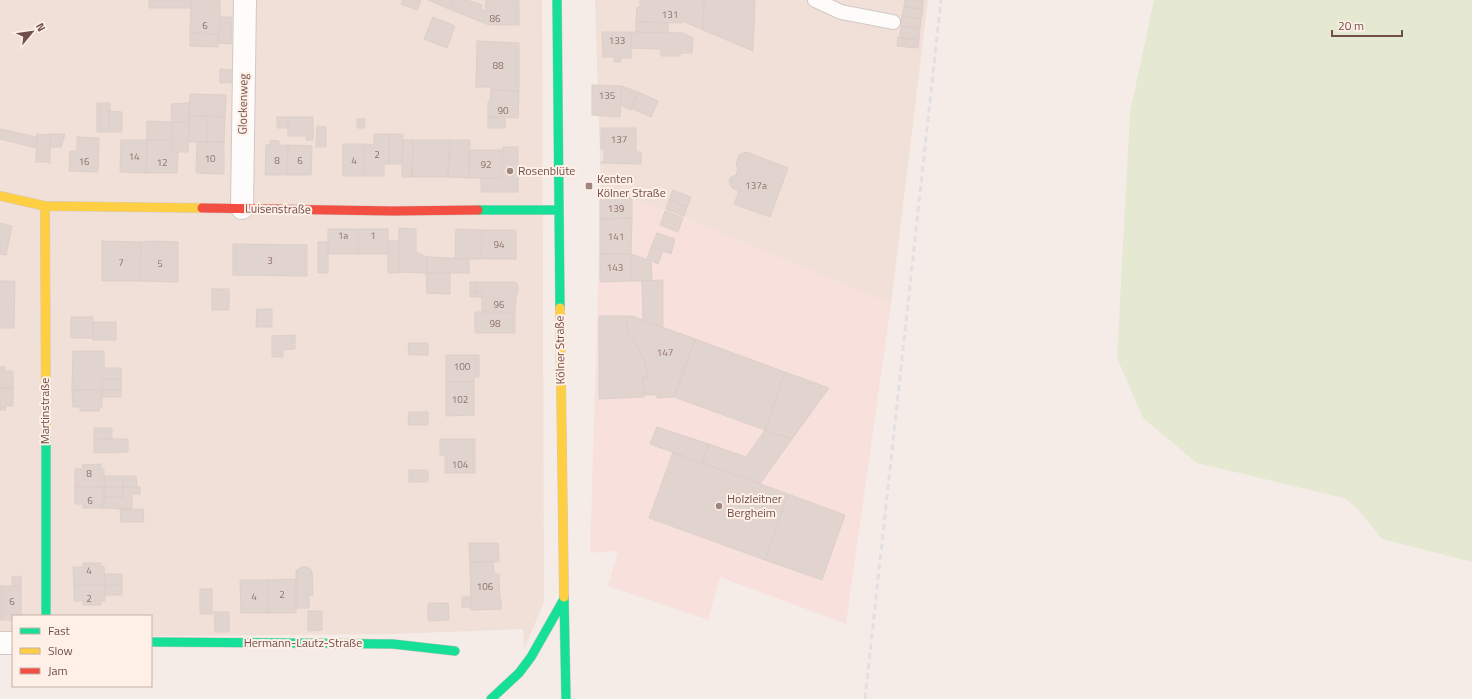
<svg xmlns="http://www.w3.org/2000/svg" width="1472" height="699" font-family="'Titillium Web',sans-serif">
	<rect width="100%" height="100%" fill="#f5ece7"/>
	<path fill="#f0e0d7" d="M0 0H542L544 602 524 649 523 629 394 634 151 636V616H13V635H0Z
		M595 0H928L891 304 687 219 628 197 613 196V188L601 187Z"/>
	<path fill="#f8e1dd" d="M601 187 613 188V196L628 197 687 219 891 304 846 624 720 577 708 620 608 586 618 551 590 553Z"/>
	<path fill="#e5e9d2" d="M1154 0H1472V562L1382 539 1357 508 1344 498 1197 463 1143 418 1117 358 1130 112Z"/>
	<path fill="#e1d4cf" stroke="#ddcec9" d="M149 0H191V8H149Z
		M191 0H220V34L190 33Z
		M403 0H419L421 1 417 10 401 4Z
		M428 0H453L449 9Z
		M453 0H467L482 5 481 9 485 11 486 0H519V25H489L449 9Z
		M640 0H704L703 30 683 21 682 23 636 22 637 7 640 8Z
		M704 0H755L753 51 703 30Z
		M905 0H923V9L904 7Z
		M904 7 923 9 921 19 902 16Z
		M902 16 921 19 920 28 901 26Z
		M220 17H232L231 44 218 43Z
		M433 17 455 26 447 48 424 39Z
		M636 22 668 23V33L636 32Z
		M901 26 920 28 919 40 900 38Z
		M602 32H631V58H621V62H614L615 57H603Z
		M631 32 683 33 693 38 692 53H680V56H661V49L631 48Z
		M190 33 218 34V47L190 46Z
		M898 37 919 40 918 48 897 46Z
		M477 41 519 43V91L491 90 490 87H476Z
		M220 69 233 70V82L220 83Z
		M592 85 621 86 620 117 592 115Z
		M621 86 638 92 631 110 621 105Z
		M491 90 519 91 518 118 488 117V102H490Z
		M638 92 658 101 651 117 631 108Z
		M190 94 226 95 225 117 189 116Z
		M97 103H110L109 132H97Z
		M189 103V122H172L171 104Z
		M109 111 122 112V132H109Z
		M189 116H207V142H189Z
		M207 116 225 117 224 142H207Z
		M277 117H288V128H277Z
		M288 117H313V140H306V136H288Z
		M488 117H505V128H488Z
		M357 119H365L364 128H357Z
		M147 121 172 122V140H147Z
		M172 122H189L188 152H172Z
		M317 126 326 127V147H316Z
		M601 128H636V152H641V164L601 163V162H604V149H601Z
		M0 129 37 137 36 148 0 139Z
		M37 133V135L50 134V164L49 162H37L36 163Z
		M50 134H65L61 147H50Z
		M374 134H389V164H384V176H364V144L374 145Z
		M389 134H403L402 164H389Z
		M77 137 99 138 98 172 69 171 70 151H77Z
		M121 140H147L146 173 120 172Z
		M147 140H173L172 152H178L177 173H146Z
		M270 140 279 141V145H288L287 175H265L266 145H270Z
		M403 140H413L412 177H402Z
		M413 140H450L448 177H412Z
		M450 140H470L469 178 448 177Z
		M197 142H224V174L196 173Z
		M343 144H364V176H343Z
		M288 145 312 146 311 175H287Z
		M503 147H518V192H481V178H502Z
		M469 150H502V178H469Z
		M746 152 788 168 770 217 734 204 739 191 732 188 729 181 731 177 736 175 738 168 736 164 739 155Z
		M601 187 613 188V196H600Z
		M673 190 691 197 687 207 669 200Z
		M600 196 628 197 632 198V218L600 219Z
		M669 200 687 207 684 216 666 209Z
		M665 211 683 218 678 232 660 225Z
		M632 218 631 254H600V219Z
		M0 223 12 226 6 255 0 254Z
		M399 228 416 229V252L427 257V273L399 272Z
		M328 229H358V254H328Z
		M358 229H388V254H358Z
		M456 229 482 230 481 259H455Z
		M482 230H516V259H481Z
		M657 233 675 239 671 254 651 247Z
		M102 241 141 242 140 281H102Z
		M153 241 178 242V282L140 281 141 242Z
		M388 241H399V273H388Z
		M318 242H328V273H318Z
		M233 244 307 245V276L233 275Z
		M651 247 663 251 658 264 647 259Z
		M600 254H631V281L600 282Z
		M631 254 651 261 652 281H631Z
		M427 257 469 259V273H427Z
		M426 273H450V294L427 293Z
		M663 280V327L643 320 642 281Z
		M0 281H15L14 328H0Z
		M470 282H476L475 292H482V297H470Z
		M476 282H516L518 286V293L516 296 515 312H482V292H475Z
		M212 289H229V310H212Z
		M257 309H272V327H256Z
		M475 312H515V333H475Z
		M599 316H627V333L636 344 644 360 648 377H643L644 397 599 399Z
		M627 316H632L695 339 674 397 657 398V395H644L643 377H648L644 360 636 344 627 333Z
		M71 317H93V338H71Z
		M93 322H116V340H93Z
		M295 335V349L283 350V357H272V336Z
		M695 339 785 372 765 430 674 397Z
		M408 343H428V355H409Z
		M73 351H104V368H121V379H102V390H72Z
		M446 355H479V377H474V382H446Z
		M0 367H5V371H13V388H0Z
		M785 372 829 388 792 439 765 430Z
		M102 379H121V390H102Z
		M446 382H474V415L446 416Z
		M0 388H13V406H5L6 410H0Z
		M72 390H102V407H100L99 411H80V407H73Z
		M102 390H121V397H102Z
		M409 412H428V425H408Z
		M657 427 709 444 702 463 650 444Z
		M94 428H112V439H94Z
		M765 430 792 439 760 484 702 463 709 444 746 457Z
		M94 439H128V452L94 453Z
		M440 439H475V473H445V455H440Z
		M673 452 788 494 765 560 649 518Z
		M101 464V469H104V487H75V469H83L82 465Z
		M409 470H428V482H409Z
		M104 476H123V487H104Z
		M123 476H136L137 487H123Z
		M75 487H104V504H101V508H83V504H75Z
		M104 487H123V497H104Z
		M123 487H140V494H132V509L101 508V504H104V497H123Z
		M788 494 845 515 822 580 765 560Z
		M120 509H143L144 522H121Z
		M469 543H498L499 562H470Z
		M493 561 494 574H499L500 599H501V609L471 610 470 562Z
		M83 563H101V567L104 566 105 585H74L73 567H83Z
		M301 567H308L312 571 313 595H309V608H296V571Z
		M105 574H122V585H105Z
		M21 576V586H12V577Z
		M296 579V613H268V580Z
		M240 580H268V613H241Z
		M74 585H105V601H101V605H83V601H74Z
		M105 585H122V595H104Z
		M0 586H2V620H0Z
		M2 586H21V616H13V620H2Z
		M200 589H212V614H200Z
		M462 597H471V607H462Z
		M428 603H448L449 620 428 621Z
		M308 611H322V630L308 631Z
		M214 612H229V632H215Z"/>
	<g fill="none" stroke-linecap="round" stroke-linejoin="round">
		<defs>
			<path id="lane" d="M815 0 841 12 893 22"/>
			<path id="street" d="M242 208 245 0
				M0 643H13"/>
			<path id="fast" d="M557 0 560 308
				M478 210H558
				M46 424V616
				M564 597 566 699
				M151 642 393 644 455 651
				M491 699 519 673 531 657 564 599"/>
			<path id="slow" d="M0 196 45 206 202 208
				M45 206 46 424
				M560 308 564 597"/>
			<path id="jam" d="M202 208 393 211 478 210"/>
		</defs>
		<use href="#lane" stroke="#d3c8c4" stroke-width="16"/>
		<use href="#street" stroke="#d3c8c4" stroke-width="24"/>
		<use href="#fast" stroke="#d4c8c4" stroke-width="10"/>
		<use href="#slow" stroke="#d4c8c4" stroke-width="10"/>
		<use href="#jam" stroke="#d4c8c4" stroke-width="10"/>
		<use href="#lane" stroke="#fefcfb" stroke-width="14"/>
		<use href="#street" stroke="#fefcfb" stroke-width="22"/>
		<use href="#fast" stroke="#16e098" stroke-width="9"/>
		<use href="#slow" stroke="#ffcf43" stroke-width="9"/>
		<use href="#jam" stroke="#f24e42" stroke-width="9"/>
		<path stroke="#e2e0e3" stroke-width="3" stroke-dasharray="6 4" stroke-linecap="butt" d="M865 699 941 0"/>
	</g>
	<g fill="#9f8680" stroke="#fef0e6" stroke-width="1.5">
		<circle cx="510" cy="171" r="4"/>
		<rect x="585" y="182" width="8" height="8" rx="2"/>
		<circle cx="719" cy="506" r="4"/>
	</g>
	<g text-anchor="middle" stroke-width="4" stroke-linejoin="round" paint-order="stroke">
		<g font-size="10" fill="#8e726d">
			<text x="670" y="18">131</text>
			<text x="495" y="22">86</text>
			<text x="205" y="29">6</text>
			<text x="617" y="44">133</text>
			<text x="498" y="69">88</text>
			<text x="607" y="99">135</text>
			<text x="503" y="114">90</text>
			<text x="619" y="143">137</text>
			<text x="377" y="158">2</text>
			<text x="134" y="160">14</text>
			<text x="210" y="162">10</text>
			<text x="277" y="164">8</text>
			<text x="300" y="164">6</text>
			<text x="354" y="164">4</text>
			<text x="84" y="165">16</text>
			<text x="162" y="166">12</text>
			<text x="486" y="168">92</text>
			<text x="756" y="189">137a</text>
			<text x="616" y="212">139</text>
			<text x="343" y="239">1a</text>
			<text x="373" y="239">1</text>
			<text x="616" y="240">141</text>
			<text x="499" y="248">94</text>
			<text x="270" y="264">3</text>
			<text x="121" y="266">7</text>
			<text x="160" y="267">5</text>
			<text x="615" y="271">143</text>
			<text x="499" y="308">96</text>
			<text x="495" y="327">98</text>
			<text x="665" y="356">147</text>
			<text x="462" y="370">100</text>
			<text x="460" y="403">102</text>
			<text x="460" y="468">104</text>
			<text x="89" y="477">8</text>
			<text x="90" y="504">6</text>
			<text x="89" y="574">4</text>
			<text x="485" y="590">106</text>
			<text x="282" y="598">2</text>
			<text x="254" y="600">4</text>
			<text x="89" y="602">2</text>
			<text x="12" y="605">6</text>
		</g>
		<g font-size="12" fill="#704f49" stroke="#fef0e6">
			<text transform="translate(243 104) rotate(-89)" y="4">Glockenweg</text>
			<text transform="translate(278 209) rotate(1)" y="4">Luisenstraße</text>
			<text transform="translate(560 350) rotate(-91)" y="4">Kölner Straße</text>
			<text transform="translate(45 411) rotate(-90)" y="4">Martinstraße</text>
			<text x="303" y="647">Hermann-Lautz-Straße</text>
		</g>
		<g font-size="12" fill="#704f49" stroke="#fef0e6" text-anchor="start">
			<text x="518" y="175">Rosenblüte</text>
			<text x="597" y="183">Kenten<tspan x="597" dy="14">Kölner Straße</tspan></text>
			<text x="727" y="503">Holzleitner<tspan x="727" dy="14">Bergheim</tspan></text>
		</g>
	</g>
	<rect x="12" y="615" width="140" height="72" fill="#fef0e6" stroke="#c5b0a7"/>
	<rect x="20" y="628" width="20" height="6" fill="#16e098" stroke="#c5b0a7"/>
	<text x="48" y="635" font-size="12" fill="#704f49">Fast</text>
	<rect x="20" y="648" width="20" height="6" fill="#ffcf43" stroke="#c5b0a7"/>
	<text x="48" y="655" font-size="12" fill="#704f49">Slow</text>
	<rect x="20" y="668" width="20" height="6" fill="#f24e42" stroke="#c5b0a7"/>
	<text x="48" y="675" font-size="12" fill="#704f49">Jam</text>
	<g transform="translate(32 32) rotate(61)" stroke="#fef0e6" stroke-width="3" paint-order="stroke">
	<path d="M0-3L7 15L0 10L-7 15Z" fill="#704f49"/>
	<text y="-6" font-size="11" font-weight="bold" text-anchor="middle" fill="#704f49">N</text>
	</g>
	<path d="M1332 30v6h70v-6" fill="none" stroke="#704f49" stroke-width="2"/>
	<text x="1338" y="30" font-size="12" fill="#704f49" stroke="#fef0e6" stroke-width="3" paint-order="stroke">20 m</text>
</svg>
